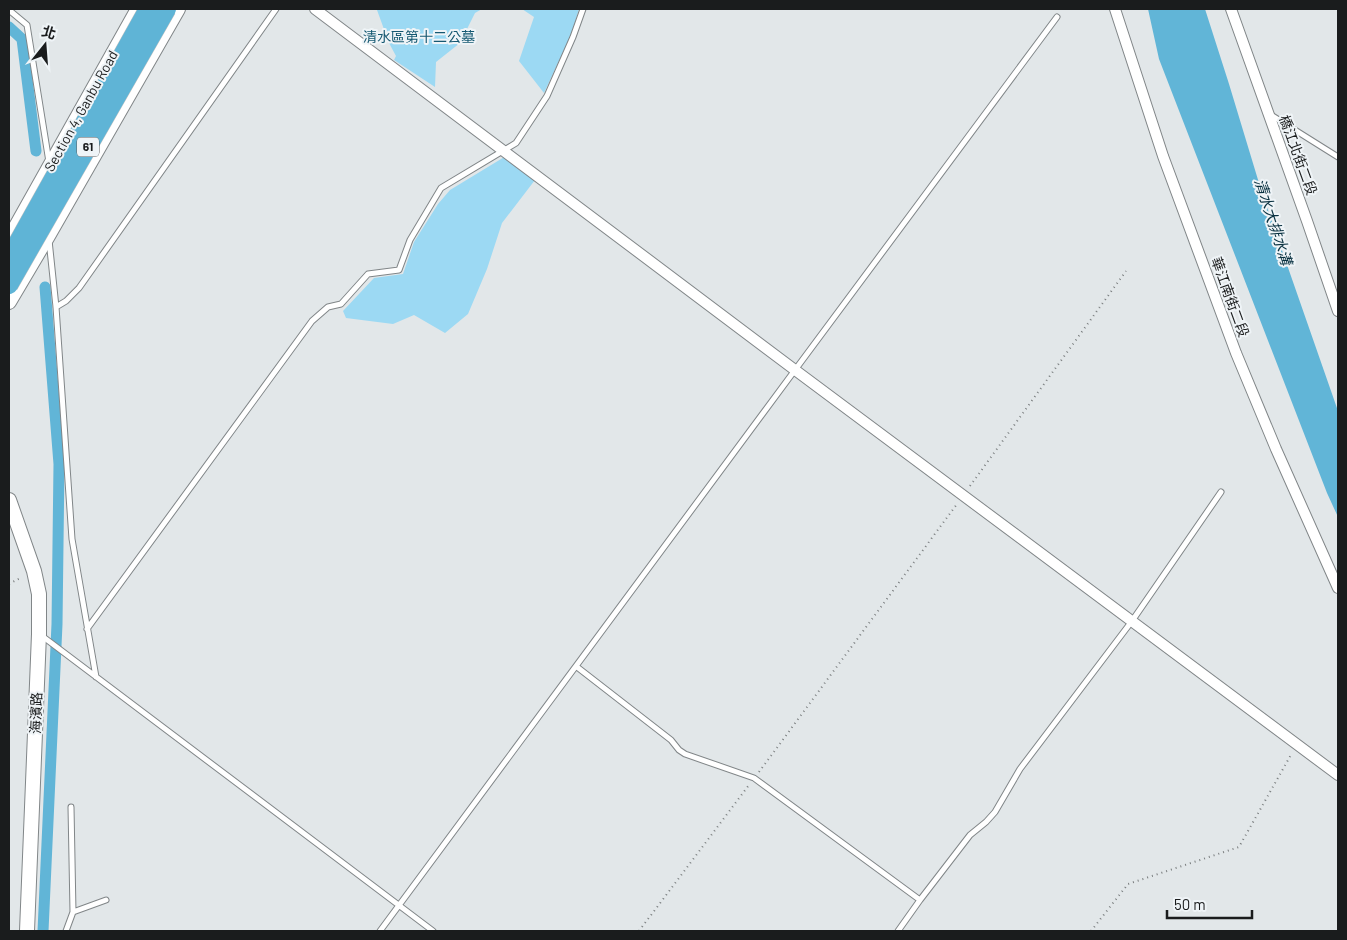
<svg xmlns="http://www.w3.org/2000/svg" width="1347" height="940" font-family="Barlow,'Noto Sans TC',sans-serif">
	<rect width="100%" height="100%" fill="#e2e7e9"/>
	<path fill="#9cd9f3" d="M375 9H482L475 13 460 43 436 62 435 87 394 60 396 56 389 43 377 10Z
		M522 9H579L571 35 544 93 519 61 534 17Z
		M506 156 535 180 502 223 487 269 468 314 445 333 414 315 393 324 346 318 343 311 374 278 403 274 414 242 438 204 450 190Z"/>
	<path fill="#61b5d7" d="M1148 9H1205L1229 84 1262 193 1338 411V517L1327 493 1159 59Z"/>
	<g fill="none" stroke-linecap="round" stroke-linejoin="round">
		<path stroke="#61b5d7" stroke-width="11" d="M9 27 22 39 36 151
			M43 931 57 624 59 464 45 287"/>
		<defs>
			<path id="lane" d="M9 10 27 25 49 162
				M1271 115 1338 157
				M49 240 56 307 72 539 96 677
				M56 307 66 301 79 288 276 9
				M87 629 312 321 328 307 341 304 368 274 399 270 410 240 441 188 516 143 547 96 573 37 583 9
				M42 636 433 931
				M577 667 671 740 679 750 685 754 754 778 920 900
				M73 912 106 900
				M66 931 73 912 71 807
				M380 931 795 370 1057 17
				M898 931 920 900 970 835 986 822 995 812 1020 769 1132 621 1221 492"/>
			<path id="street" d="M315 9 795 370 1338 775
				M1115 9 1163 156 1236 353 1276 449 1338 588
				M1231 9 1307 221 1338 311"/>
			<path id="secondary" d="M9 239 138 9
				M9 302 48 236 178 9
				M9 500 34 571 39 594V634L27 931"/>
		</defs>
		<use href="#lane" stroke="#818688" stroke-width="7"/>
		<use href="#street" stroke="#818688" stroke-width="12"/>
		<use href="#secondary" stroke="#818688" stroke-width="16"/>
		<path stroke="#7a7e7f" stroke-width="2" stroke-dasharray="1 4" stroke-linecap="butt" d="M970 486 1126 271
			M9 584 22 577
			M759 772 957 504
			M639 931 749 785
			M1091 931 1128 884 1239 847 1292 753"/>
		<use href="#lane" stroke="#fff" stroke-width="5"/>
		<use href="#street" stroke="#fff" stroke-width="10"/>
		<use href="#secondary" stroke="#fff" stroke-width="14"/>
		<defs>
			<path id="highway-bridge" d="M9 258 148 9
				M9 285 167 9"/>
		</defs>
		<use href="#highway-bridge" stroke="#c3c4c4" stroke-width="19" stroke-linecap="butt"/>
		<use href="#highway-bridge" stroke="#5fb4d6" stroke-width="18"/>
	</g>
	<g text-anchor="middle" stroke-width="4" stroke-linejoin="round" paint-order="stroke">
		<rect fill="#eff4f7" stroke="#5a5d5e" stroke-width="1" x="77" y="137.5" width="22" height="19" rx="4"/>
		<g font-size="12" font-weight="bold" fill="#1a1c1d">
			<text x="88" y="151">61</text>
		</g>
		<g font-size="14" fill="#155871" stroke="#eff4f7">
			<text x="419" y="42">清水區第十二公墓</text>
		</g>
		<g font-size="14" fill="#1a1c1d" stroke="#eff4f7">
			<text transform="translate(81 111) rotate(-61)" y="5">Section 4, Ganbu Road</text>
			<text transform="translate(1298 155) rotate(70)" y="5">橋江北街二段</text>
			<text transform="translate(1230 297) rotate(70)" y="5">華江南街二段</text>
			<text transform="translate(36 713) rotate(-88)" y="5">海濱路</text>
		</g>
		<g font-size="15" font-style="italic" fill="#093140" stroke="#eff4f7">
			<text transform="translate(1273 222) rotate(72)" y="5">清水大排水溝</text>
		</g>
	</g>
	<rect width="1347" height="940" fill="none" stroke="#1a1c1d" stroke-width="20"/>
	<g transform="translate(45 45) rotate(17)" stroke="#eff4f7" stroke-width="4" paint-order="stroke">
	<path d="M0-4L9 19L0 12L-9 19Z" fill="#1a1c1d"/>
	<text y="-8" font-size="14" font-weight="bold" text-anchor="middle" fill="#1a1c1d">北</text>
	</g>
	<path d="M1167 910v8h85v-8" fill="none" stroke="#1a1c1d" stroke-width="2.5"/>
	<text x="1174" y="910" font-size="15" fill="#1a1c1d" stroke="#eff4f7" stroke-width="4" paint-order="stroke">50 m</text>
</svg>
